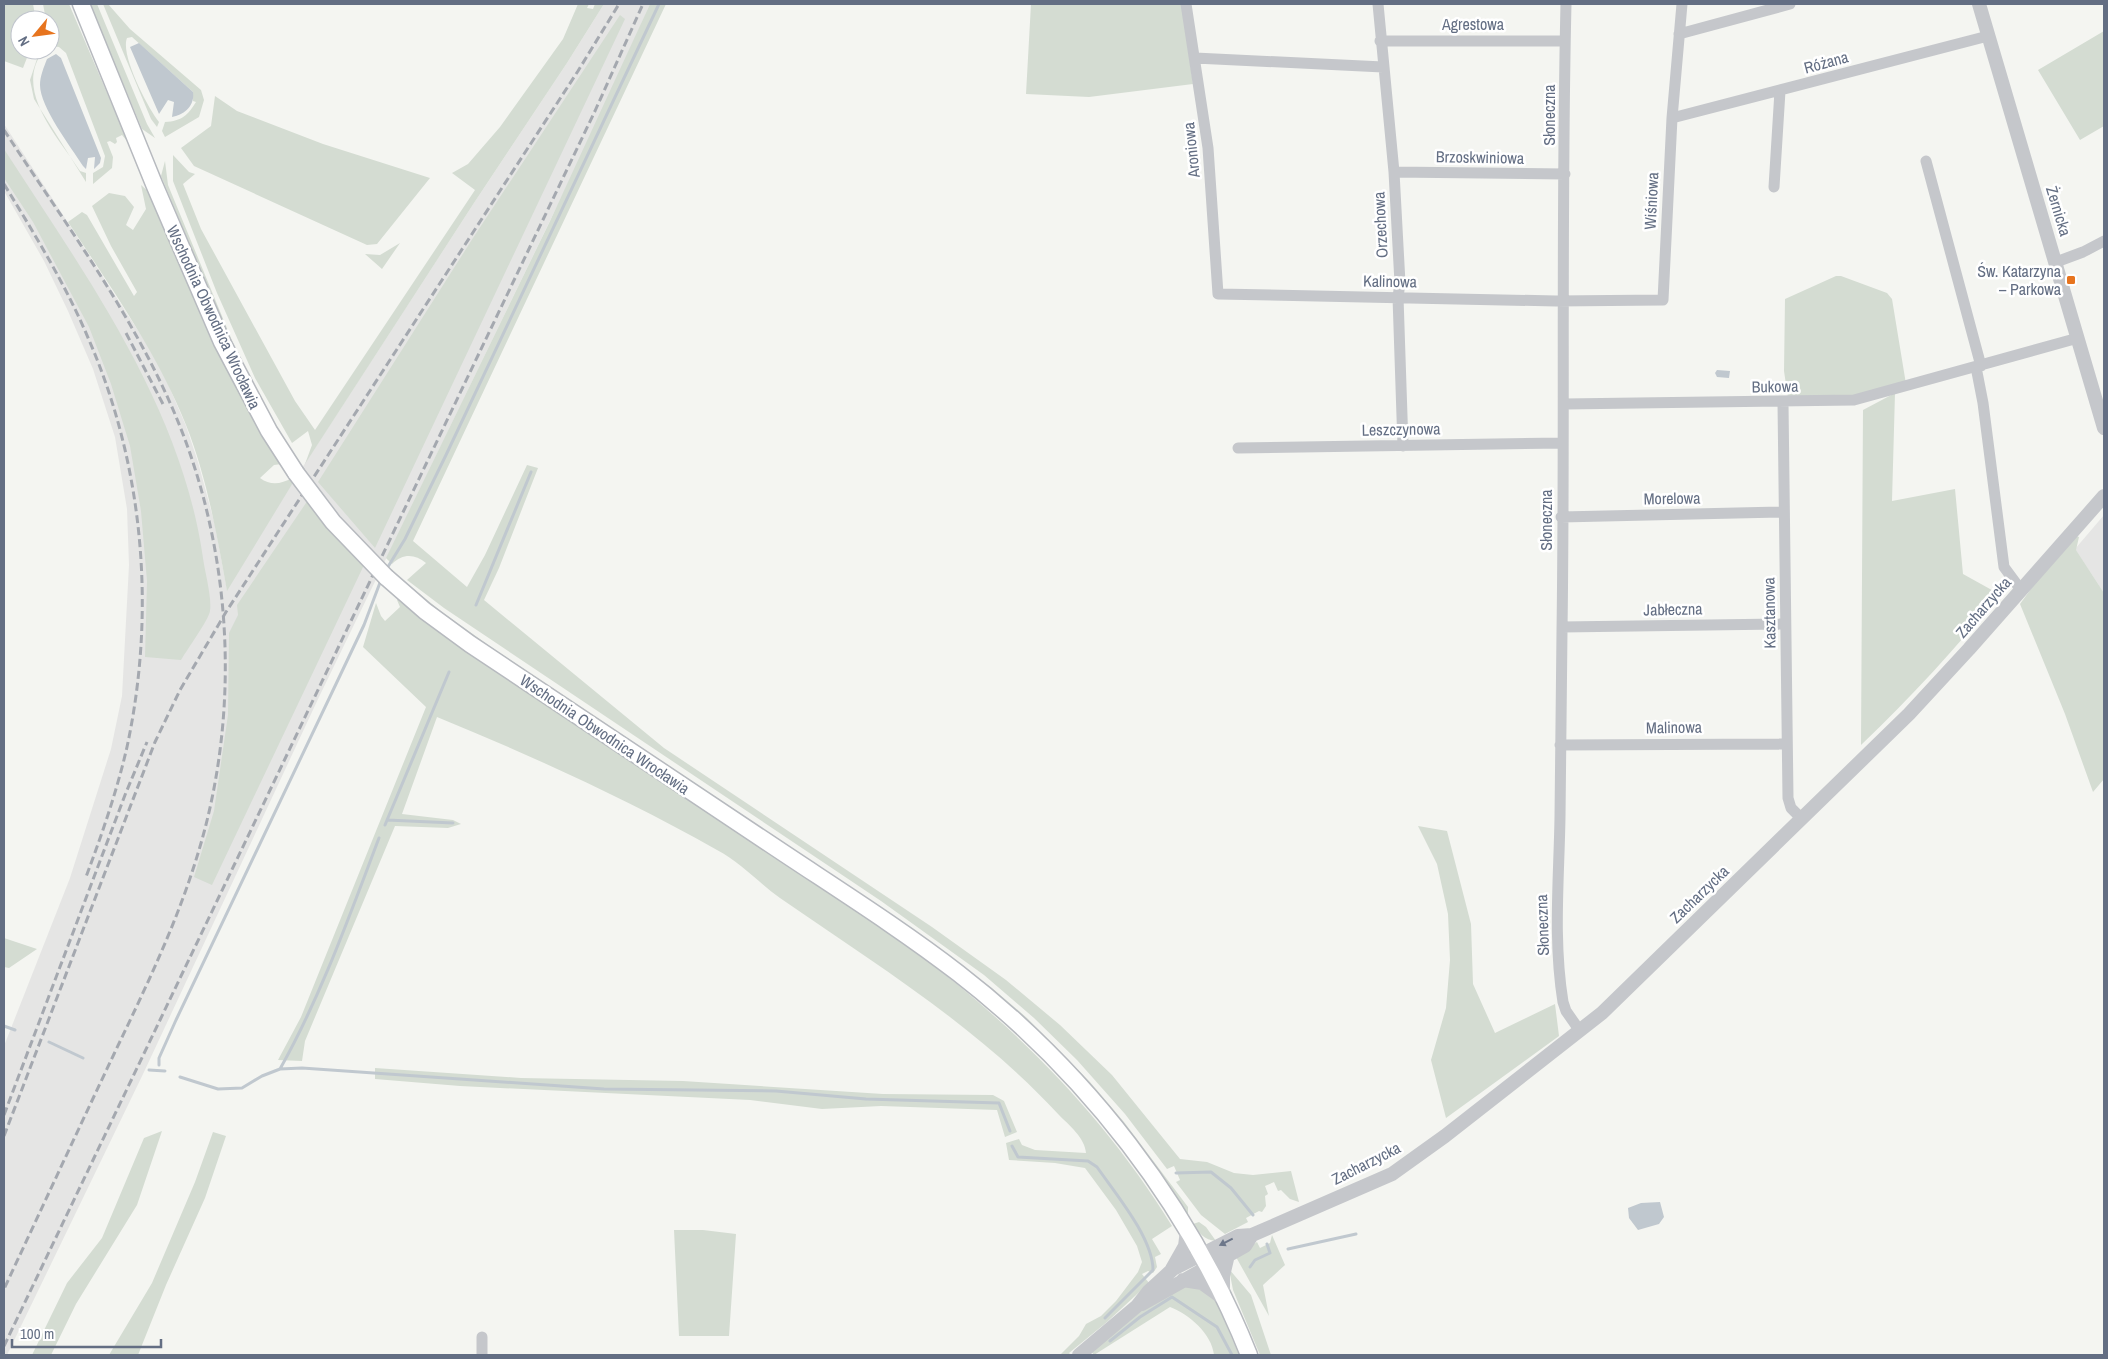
<svg xmlns="http://www.w3.org/2000/svg" width="2108" height="1359" font-family="'Archivo Narrow',sans-serif">
	<rect width="100%" height="100%" fill="#f4f5f1"/>
	<path fill="#e5e5e4" d="M604 4H650L594 130 319 697 144 1072 7 1355H4V1046L70 878 111 749 122 696 129 565 127 509 115 437 93 369 68 311 44 261 4 191V124L148 346 165 377 186 426 198 462 215 525 227 590 265 525 474 203 567 63Z
		M2104 515V593L2075 549Z"/>
	<path fill="#d4dcd2" d="M4 4H33L36 20H20V50H30L23 68 4 61Z
		M43 4H69L128 142 122 135 116 138 117 142 115 144 110 141 107 142 113 157 112 168 93 184V173L103 167 105 156 66 53 59 47 50 46V20H46Z
		M90 4H97L147 124 155 138 142 129Z
		M103 4H108L130 29 201 90 204 100 199 117 165 137 162 131 165 122C182 121 188 115 196 102L193 101V92L132 37 127 38C120 55 148 108 159 122L157 127 151 119Z
		M578 4H589L587 8 593 9 595 4H604L567 63 474 203 305 464 312 445 308 431 292 443 255 378 217 293 173 181V155L189 172 195 174 183 184 201 229 295 401 315 430 475 190 452 173 468 164 500 127 563 39Z
		M650 4H666L413 541 467 587 485 555 527 465 538 468 499 568 484 600 664 748 932 927 1006 980 1060 1025 1112 1075 1180 1159 1207 1162 1234 1173 1253 1175 1291 1171 1299 1202 1290 1199 1281 1190 1278 1191 1274 1182 1265 1186 1268 1194 1265 1196 1266 1206 1262 1212 1259 1211 1246 1218 1248 1222 1225 1234 1201 1215 1176 1182 1180 1180 1174 1166 1167 1169 1125 1114 1077 1060 1034 1018 984 975 881 901 444 608 407 580 426 563C415 554 403 553 392 564L386 558 550 221Z
		M1031 4H1182L1193 84 1089 97 1026 94Z
		M620 15 625 19 375 548 318 482 473 238Z
		M2104 31V126L2080 140 2038 70Z
		M40 50H44C12 90 59 138 80 171L86 173V182L34 99 30 80Z
		M215 96 237 111 323 144 430 178 377 244 367 245 194 166 181 148 211 126Z
		M4 149C86 276 181 405 203 558 205 573 212 597 210 611 209 619 187 650 181 660L145 657 147 581 141 511 130 446 111 384 89 327 33 222 4 178Z
		M165 161 168 185 238 355 287 448C236 362 200 268 161 176Z
		M141 185 150 193C188 287 227 380 282 464L274 465 260 478C271 486 281 484 292 478L294 481 227 591C217 535 207 478 186 425 157 352 111 288 68 222L82 212 87 215 134 296 137 292 111 246 92 206 109 193 125 196 134 207 126 225 133 230 146 209Z
		M400 243 382 269 365 254 380 255Z
		M1836 276H1841L1887 293 1892 299 1906 384 1848 397 1788 398 1784 371 1785 299Z
		M1895 393 1892 501 1955 489 1963 574 1999 594C1957 648 1911 697 1861 745L1863 410Z
		M308 500 364 565 212 885 194 877 214 811 228 715 229 633 238 615 237 605Z
		M2076 536 2079 537 2076 550 2104 593V779L2093 792 2065 714 2020 604 2041 575Z
		M405 582 442 612 491 647 900 920 993 989 1027 1018 1090 1082 1124 1122 1188 1207V1217C1169 1187 1150 1157 1128 1129 1076 1065 1016 1009 951 958L506 660 441 614Z
		M399 597C504 670 608 743 714 815 795 871 882 922 958 985 1042 1054 1115 1133 1172 1226L1152 1239 1161 1254 1155 1257 1157 1267 1153 1273 1148 1271 1142 1274 1149 1283 1107 1322 1069 1353 1071 1355H1060L1079 1336 1086 1324 1101 1316 1116 1301 1138 1272 1142 1262 1137 1246 1116 1210 1085 1168 1055 1163 1009 1160 1006 1143 1019 1139 1022 1145 1035 1150 1086 1153C1085 1138 1069 1125 1059 1115 978 1027 877 965 780 898 759 883 740 862 717 850 627 799 532 756 437 717L402 814 453 820 461 824 448 828 395 826 305 1041 302 1061 278 1060 301 1017 426 707 363 647 376 603 381 616 385 621 400 607 397 600Z
		M1418 826 1447 831 1471 924 1473 984 1495 1033 1555 1004 1559 1036 1446 1118 1431 1060 1446 1008 1450 960 1448 914 1437 864Z
		M4 938 37 949 9 968 4 967Z
		M375 1068 521 1078 683 1081 883 1094 993 1095 1004 1101 1017 1132 1005 1137 997 1110 881 1106 822 1109 750 1100 460 1086 375 1079Z
		M162 1131 137 1205 76 1304 51 1355H32L67 1283 102 1238 144 1138Z
		M213 1132 226 1136 205 1198 166 1285 138 1355H109L152 1283 195 1182Z
		M1199 1222 1206 1227 1216 1241C1204 1240 1199 1233 1193 1224Z
		M674 1230H703L736 1234 729 1336H679Z
		M1272 1235 1285 1265 1263 1285 1269 1316 1236 1257 1257 1242 1260 1248 1270 1243Z
		M1229 1269 1251 1295 1271 1355H1260L1233 1290Z
		M1190 1283 1215 1298 1239 1355H1214C1212 1334 1189 1314 1170 1307L1094 1355 1091 1351 1141 1310Z"/>
	<path fill="#c0c8cf" d="M139 43 193 92C195 106 184 115 172 117L174 102 168 100 159 114 130 47Z
		M56 54 61 58 101 158 100 163 94 169 95 157 88 158 86 169 83 166C71 147 40 107 40 85 40 76 44 67 47 59Z
		M1717 370 1730 371 1729 378 1717 377 1715 373Z
		M1660 1202 1664 1217 1659 1224 1638 1230 1629 1218 1628 1208 1641 1203Z"/>
	<g fill="none" stroke-linecap="round" stroke-linejoin="round">
		<path stroke="#c0c8cf" stroke-width="3" d="M386 570 405 539 446 455 659 4
			M476 605 531 472
			M387 820 453 823
			M385 825 449 672
			M4 1026 15 1030
			M49 1042 83 1058
			M159 1065V1058L176 1020 336 684 364 625 381 580
			M280 1069C321 996 349 917 379 838
			M149 1070 165 1071
			M180 1077 218 1089 242 1088 262 1076 280 1069 302 1068 604 1089 776 1091 866 1099 999 1103 1010 1131
			M1012 1146 1018 1157 1088 1161 1097 1167C1115 1193 1153 1238 1153 1270L1105 1318
			M1176 1173 1211 1172 1231 1188 1253 1215
			M1288 1249 1356 1234
			M1250 1267 1255 1260 1270 1253 1267 1244
			M1110 1341 1140 1317 1172 1297 1217 1327 1232 1355"/>
		<defs>
			<path id="secondary" d="M81 4 154 184 222 342 269 431 296 473
				M386 577 425 611 470 644C569 710 668 776 767 842 831 885 897 926 958 973 1086 1072 1189 1204 1249 1355"/>
		</defs>
		<use href="#secondary" stroke="#b7babf" stroke-width="19"/>
		<path stroke="#c5c7cb" stroke-width="11" d="M1186 4 1208 148 1218 294 1556 301 1663 300 1672 118 1682 4
			M1378 4 1394 172 1400 283 1398 297 1403 446
			M1566 4C1561 213 1565 422 1562 631 1561 693 1561 755 1560 817 1559 879 1553 940 1563 1002L1566 1011 1580 1031
			M1679 34 1790 4
			M1380 41H1565
			M1195 58 1383 67
			M1672 118 1988 36
			M1926 161 1981 366
			M1394 172 1565 174
			M1774 187 1780 91
			M2056 262 2083 252 2104 241
			M1976 367 1983 403 2004 567 2021 590
			M1783 403 1788 798 1791 808 1801 818
			M1565 404 1854 400 2078 338
			M1238 448 1563 443
			M1561 517 1784 512
			M1562 627 1785 624
			M1560 745 1787 744
			M482 1337V1355"/>
		<path stroke="#c5c7cb" stroke-width="14" d="M1979 4 2104 428
			M1172 1269 1185 1246 1187 1231
			M1183 1280 1202 1283 1223 1298
			M1223 1298V1276L1228 1255
			M1142 1304 1245 1246 1252 1235
			M1079 1355 1137 1306 1148 1292 1173 1269 1238 1236 1252 1235 1392 1174 1445 1136 1602 1013 1909 714 1969 649 2104 496"/>
		<use href="#secondary" stroke="#fff" stroke-width="16"/>
		<path stroke="#a4a8af" stroke-width="3" stroke-dasharray="8 4" stroke-linecap="butt" d="M4 130C62 219 128 307 171 405 232 543 242 706 199 850 178 921 146 987 114 1054 77 1132 41 1210 4 1289
			M4 184C35 235 66 285 89 340 144 467 156 612 127 747 117 791 102 834 86 877
			M126 333 164 406
			M4 1115 125 795 147 742
			M4 1136 155 742 180 690 226 612 578 71 619 4
			M4 1346 595 111 643 4"/>
		<defs>
			<path id="secondary-bridge" d="M296 473 333 522 386 577"/>
		</defs>
		<use href="#secondary-bridge" stroke="#b7babf" stroke-width="19" stroke-linecap="butt"/>
		<use href="#secondary-bridge" stroke="#fff" stroke-width="16"/>
	</g>
	<defs><path id="oneway-solid" d="M-6-.8H1V-3.2L6.5 0L1 3.2V.8H-6Z" transform="scale(1.25)"/></defs>
	<use fill="#6d778a" href="#oneway-solid" transform="translate(1226 1242) rotate(153)"/>
	<rect fill="#e7741e" stroke="#fff" stroke-width="2" x="2066" y="275" width="10" height="10" rx="2.5"/>
	<g text-anchor="middle" stroke-width="5" stroke-linejoin="round" paint-order="stroke">
		<g font-size="16" fill="#636e83" stroke="#fff">
			<text x="1473" y="30">Agrestowa</text>
			<text transform="translate(1826 62) rotate(-15)" y="6">Różana</text>
			<text transform="translate(1549 115) rotate(-90)" y="6">Słoneczna</text>
			<text transform="translate(1191 150) rotate(-96)" y="6">Aroniowa</text>
			<text transform="translate(1480 157) rotate(1)" y="6">Brzoskwiniowa</text>
			<text transform="translate(1651 201) rotate(-87)" y="6">Wiśniowa</text>
			<text transform="translate(2059 211) rotate(73)" y="6">Żernicka</text>
			<text transform="translate(1380 225) rotate(-93)" y="6">Orzechowa</text>
			<text transform="translate(1390 281) rotate(1)" y="6">Kalinowa</text>
			<text transform="translate(214 317) rotate(65)" y="6">Wschodnia Obwodnica Wrocławia</text>
			<text transform="translate(1775 386) rotate(-1)" y="6">Bukowa</text>
			<text transform="translate(1401 429) rotate(-1)" y="6">Leszczynowa</text>
			<text transform="translate(1672 498) rotate(-1)" y="6">Morelowa</text>
			<text transform="translate(1546 520) rotate(-90)" y="6">Słoneczna</text>
			<text transform="translate(1983 607) rotate(-49)" y="6">Zacharzycka</text>
			<text transform="translate(1673 609) rotate(-1)" y="6">Jabłeczna</text>
			<text transform="translate(1769 613) rotate(-91)" y="6">Kasztanowa</text>
			<text transform="translate(1674 727) rotate(-1)" y="6">Malinowa</text>
			<text transform="translate(605 734) rotate(34)" y="6">Wschodnia Obwodnica Wrocławia</text>
			<text transform="translate(1699 894) rotate(-44)" y="6">Zacharzycka</text>
			<text transform="translate(1542 925) rotate(-92)" y="6">Słoneczna</text>
			<text transform="translate(1366 1163) rotate(-27)" y="6">Zacharzycka</text>
		</g>
		<g font-size="16" fill="#636e83" stroke="#fff" text-anchor="end">
			<text x="2061" y="277">Św. Katarzyna<tspan x="2061" dy="18">– Parkowa</tspan></text>
		</g>
	</g>
	<rect width="2108" height="1359" fill="none" stroke="#636e83" stroke-width="10"/>
	<g transform="translate(35 35) rotate(241)"><circle r="24" fill="#ffffff" stroke="#c1c5cd"/>
	<path d="M0-4L9 19L0 12L-9 19Z" fill="#e7741e"/>
	<text y="-8" font-size="14" font-weight="bold" text-anchor="middle" fill="#636e83">N</text>
	</g>
	<path d="M12 1339v8h149v-8" fill="none" stroke="#636e83" stroke-width="2.5"/>
	<text x="20" y="1339" font-size="15" fill="#636e83" stroke="#ffffff" stroke-width="4" paint-order="stroke">100 m</text>
</svg>
